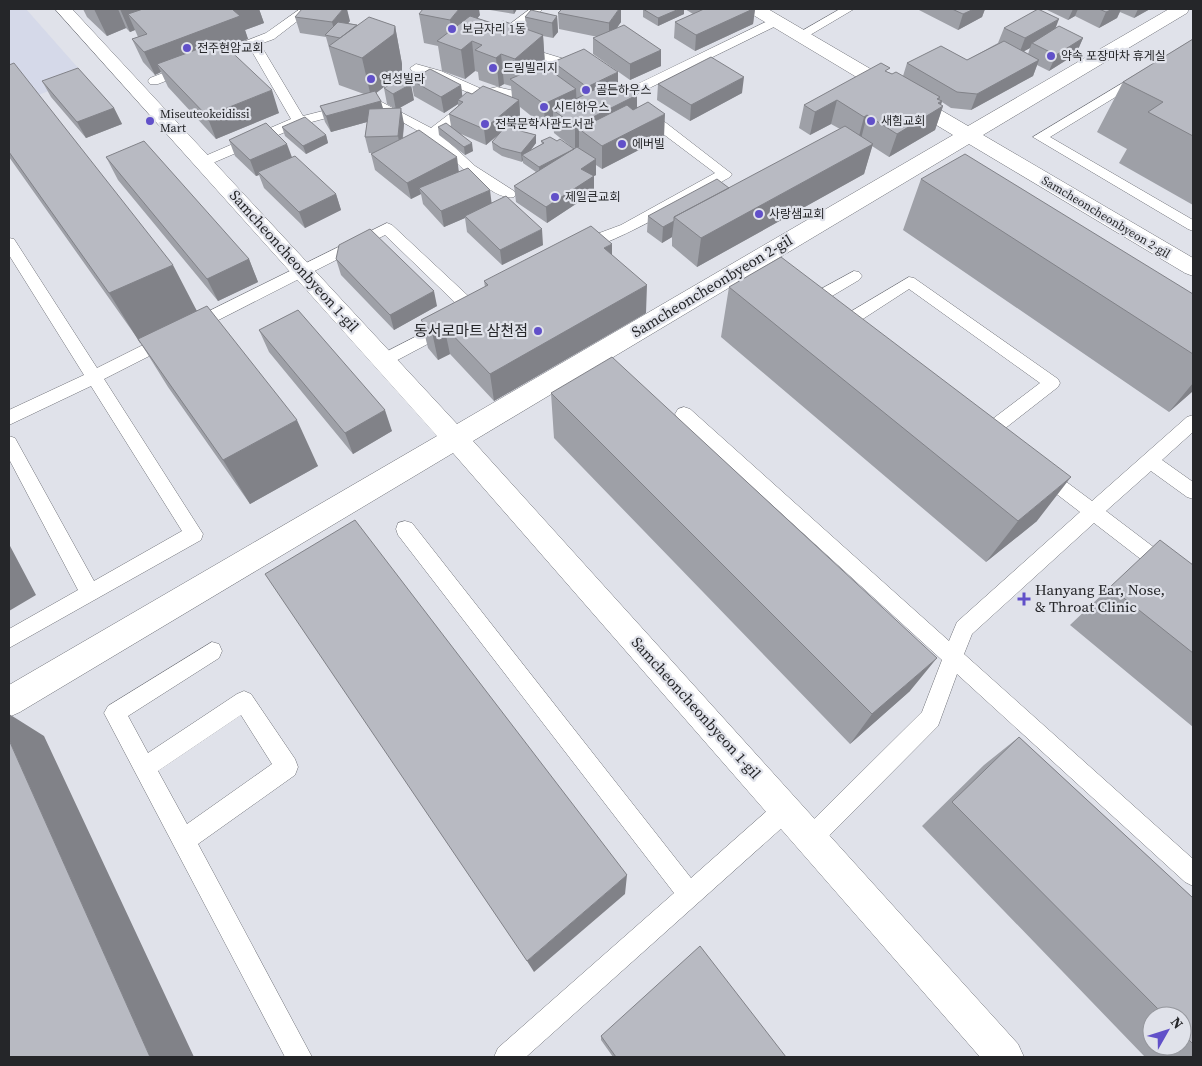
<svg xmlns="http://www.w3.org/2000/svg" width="1202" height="1066" font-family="'Source Serif 4','Noto Sans KR',serif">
	<rect width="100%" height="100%" fill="#e0e2ea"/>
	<path fill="#d5d9e9" d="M9 9H26L86 77 9 106Z"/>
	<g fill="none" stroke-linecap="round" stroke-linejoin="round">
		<defs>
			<path id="service" d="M300 9H313L274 39 260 44 303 116 374 98 431 128 474 95 433 77 412 71 410 68 416 64 441 71 484 90 497 87 519 92 534 86 539 87 540 90 539 93 520 100 497 95 487 97 440 134 475 166 514 191 516 194 514 197C492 203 445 149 427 137 410 125 390 116 372 106L304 124 208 165H198L196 162 198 159 291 119 250 48 158 84H150L148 81 150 78 266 33Z
				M530 9H543L511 35 510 41 515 44 584 65 586 68 584 71H576L507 50 501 46 497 38 502 30Z
				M840 9H854L805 38H797L795 35Z
				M776 17 780 18 782 21 780 24 627 99H617L604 87 610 83 623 91Z
				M1141 72 1147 76 1145 79 1050 137 1193 220V231L1188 229 1033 137Z
				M643 108 648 109 732 174 730 177C705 191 596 256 575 250L573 246 575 242 621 225 715 173 638 115 636 112 638 109Z
				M387 223 392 225 480 307 482 311 480 315 474 317 468 315 385 235 197 331 191 333 185 331 183 327 185 323Z
				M9 238 14 239 97 368 161 336 167 334 173 336 175 340 173 344 104 379 203 534 201 540 9 648V629L78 590 9 459V436L15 438 94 581 182 531 91 386 9 425V410L84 375 9 255Z
				M854 271 859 272 862 276 859 280 827 299 833 306 831 310C821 313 813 307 808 299L810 295Z
				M909 277 914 278 1058 379 1060 383 1058 387 994 437 988 439 982 437 979 432 982 427 1040 383 909 289 852 326 846 328 840 326 838 322 840 318Z
				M448 320 454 322 456 326 454 330 390 364 384 366 378 364 376 360 378 356Z
				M684 407 690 409 949 641 957 622 1080 512 1037 479 1034 474 1037 469 1043 467 1049 469 1092 501 1187 417 1193 415V432L1162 460 1193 482V499L1187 497 1151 471 1106 511 1193 577V596L1186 594 1094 523 972 634 964 654 1193 859V886L1185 882 957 674 938 726 819 846 811 849 803 846 800 838 803 830 922 712 942 660 678 419 675 414 678 409Z
				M405 521 412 523 691 878 778 801 786 798 794 801 797 809 794 817 526 1057H494L498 1048 674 893 398 535 396 529 398 523Z
				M212 642 219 644 222 651 219 658 128 716 148 753 237 694 244 691 251 694 295 759 298 767 295 775 198 844 312 1057H285L104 713 108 706ZM241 715 272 764 187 824 158 771Z"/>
			<path id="minor" d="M55 9H72L457 424 953 135 750 13 748 9H768L968 126 1169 9H1189L1187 13 983 135 1193 258V276L1185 273 969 144 473 441 1018 1044 1024 1057H980L453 453 20 712 9 717V685L437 436Z"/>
		</defs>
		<use href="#service" stroke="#707279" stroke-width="1"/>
		<use href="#minor" stroke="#707279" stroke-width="1"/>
		<use href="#service" fill="#fff" fill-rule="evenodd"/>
		<use href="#minor" fill="#fff" fill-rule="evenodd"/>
	</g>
	<path fill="#9ea0a7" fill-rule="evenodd" d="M83 9H259L264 23 245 30 248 39 227 47 279 113 216 139 168 87 161 72 155 75 143 62 132 39 138 37 135 30 130 32 126 28 107 36 87 17Z
		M484 9H517L514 14Z
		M643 9 684 14 658 26 643 17Z
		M685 9H755L753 24 695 51 674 38 675 22 693 14Z
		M917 9H985L982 17 958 30Z
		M1045 9H1150L1134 18 1120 12 1117 18 1099 28 1075 16 1068 20Z
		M558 13 621 22 616 29 661 50V66L630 80 593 54V38L598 37 559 29Z
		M419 14 480 15 477 18 498 25 526 29 525 17 557 16 558 32 553 38 543 36 545 65H544L554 73 553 62 618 85 664 137 602 169 596 165V175L594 176V192L547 223 516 202 514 186 536 172 523 163V160L522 162 502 156 493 150 492 142 497 136 486 145 461 134 473 151 465 155 439 135 438 127 451 126 449 114 458 106V104L444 113 414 96 411 80 461 85 462 96 472 94 512 97 511 86 504 84 499 87 479 80 478 72 475 71 465 79 442 71 438 46 424 43ZM520 107 545 127 553 123 554 133 574 149 557 141H541L542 144 531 150 536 143V135L507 127 520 116Z
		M295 17 350 21 348 23 357 25 395 26 402 64V73L376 93 383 108H394L387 104 384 88 414 100 399 108 404 124 403 138 459 171 492 203 543 245 502 265 467 232 465 218 444 227 423 204 421 194 411 199 375 170 371 154 373 153H369L365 137 367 122 331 132 325 122 320 106 364 94 339 85 326 37 300 33Z
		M1004 28 1055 29 1083 38 1076 54 1049 71 1037 65 1033 76 971 110 951 108 942 102 941 105 943 106 935 130 889 157 872 146 864 174 697 267 672 246V237L662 243 647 232 648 216 729 188 840 129 831 124 810 135 799 128 804 105 888 72 892 74 903 76 907 63 967 60 998 43ZM1030 48 1028 54 1024 51Z
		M1193 39V205L1119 163 1127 149 1097 132 1123 82Z
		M9 65 197 311 318 466 250 504 168 387 140 342 9 157Z
		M42 81 114 108 122 124 86 138 51 97Z
		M658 84 742 93 690 121 657 100Z
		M282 127 326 135 328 143 306 154 285 136Z
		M229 140 292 157 336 194 341 210 305 228 264 188 259 175 256 176 235 156Z
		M106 157 249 259 258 282 218 301 118 180Z
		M921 179 1193 294V391L1169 412 903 230Z
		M612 255 646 313 494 401 450 354 438 360 428 348 421 320 485 287 484 281Z
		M336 259 437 306 394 330 341 275Z
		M729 287 1037 521 986 562 721 337Z
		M259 330 392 431 353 454 269 352Z
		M551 393 910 691 850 744 554 438Z
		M1193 565V727L1070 625 1110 587Z
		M1019 737 1193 898V1057H1145L922 826 984 765ZM1152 1016H1182V1046H1152Z
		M601 1036 786 1057H613L601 1040Z"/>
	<path fill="#818288" d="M94 9H118L126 28 107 36Z
		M120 9H175L128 14 135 30 130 32Z
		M232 9H259L264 23 245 30 248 39 164 71 157 64 161 72 155 75 144 52Z
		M343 9H347L350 21 337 37H336L332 22Z
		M459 9H479L480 15 455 48 454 47 450 20Z
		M513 9H517L514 14Z
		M619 9H621V22L609 39V23Z
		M679 9H684V14L658 26V18Z
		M753 9H755L753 24 695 51 696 35Z
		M974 9H985L982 17 958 30 963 14Z
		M1073 9H1078L1075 16 1068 20Z
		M1113 9H1121L1117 18 1099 28 1106 12Z
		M1138 9H1150L1134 18Z
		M557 16 558 32 553 38 552 23Z
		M1059 19 1053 35 1032 43 1030 48 1019 54 1025 38Z
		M395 26 402 64V73L371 97 362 58Z
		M543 35 545 65 520 86 517 84 515 59Z
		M1083 38 1076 54 1049 71 1056 55Z
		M472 41 475 71 465 79 461 50Z
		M661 50V66L630 80V64Z
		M501 54 504 84 499 87 496 58Z
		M1039 60 1033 76 971 110 977 94Z
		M618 72V96L587 110V87Z
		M744 77 742 93 690 121 691 105Z
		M411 84 414 100 396 110 393 94Z
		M461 85 463 101 458 100V104L444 113 441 97Z
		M576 89 577 112 553 110V123L545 127 544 104Z
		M272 90 279 113 216 139 207 116Z
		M637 95V118L579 129V147L575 149V126Z
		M940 97 935 111 938 103 942 101 939 109 943 106 935 130 889 157 897 134Z
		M519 100 520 116 486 145 484 129Z
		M837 100 831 124 810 135 815 112Z
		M381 101 385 117 331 132 326 116Z
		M114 108 122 124 86 138 77 122Z
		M401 108 404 124 401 152 398 136Z
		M665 114 664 137 602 169V146Z
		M867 115 861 139 858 140 864 117Z
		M326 135 328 143 306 154 303 146Z
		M536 135V143L525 157 522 155 523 160 522 162 521 153Z
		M472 143 473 151 465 155 464 147Z
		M287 144 293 160 258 172 259 175 256 176 250 160Z
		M873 144 864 174 697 267 701 238Z
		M574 149 540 176 539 167Z
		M457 157 459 173 419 188 421 194 411 199 407 183Z
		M596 159V175L594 176V192L547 223 546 207 581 169Z
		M490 190 492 206 465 216V218L444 227 441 211Z
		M336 194 341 210 305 228 299 212Z
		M674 221 672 237 662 243 663 227Z
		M542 229 543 245 502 265 500 250Z
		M612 244V272L604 248Z
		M249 259 258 282 218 301 207 279Z
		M173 265 199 315 140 343 109 293Z
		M647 285 646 313 494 401 490 374Z
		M434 291 437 306 394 330 390 315Z
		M444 326 450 354 438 360 432 332Z
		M1193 383V391L1169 412Z
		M385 410 392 431 353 454 345 433Z
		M297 420 318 466 250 504 223 460Z
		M1071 477 1037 521 986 562 1018 521Z
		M9 544 36 595 9 611Z
		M937 658 910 691 850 744 872 714Z
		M9 714 44 736 194 1057H150L9 740Z
		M627 875 625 894 534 972 527 961Z"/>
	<path fill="#b8bac2" stroke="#818288" d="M143 9H232L240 16 144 52 132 39 147 34 128 14Z
		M302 9H343L332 22 295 17Z
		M423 9H459L450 20 419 14Z
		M562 9H619L609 23 558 13Z
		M643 9H679L658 18Z
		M704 9H753L696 35 675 22Z
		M952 9H974L963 14Z
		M1038 9 1059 19 1025 38 1004 28Z
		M1099 9H1113L1106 12Z
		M531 10 557 16 552 23 525 17Z
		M470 16 498 25 503 21 543 35 515 59 501 54 496 58 475 50 482 45 472 41 461 50 437 41Z
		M369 17 395 26 394 34 362 58 329 46Z
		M338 22 357 25 340 38 325 35Z
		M624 25 661 50 630 64 593 38Z
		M1059 26 1083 38 1056 55 1032 43Z
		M1193 39V136L1148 112 1163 102 1123 82Z
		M220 41 272 90 207 116 157 64Z
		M1004 41 1039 60 977 94 957 92 907 63 941 46 967 60Z
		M584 49 618 72 587 87 553 62Z
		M711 57 744 77 691 105 658 84Z
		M14 63 173 265 109 293 9 152V65Z
		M881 63 890 68 885 71 892 74 896 72 940 97 937 99 942 101 938 103 943 106 897 134 867 115 864 117 837 100 815 112 804 105Z
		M543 65 576 89 544 104 510 79Z
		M78 68 114 108 77 122 42 81Z
		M430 69 461 85 441 97 411 80Z
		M402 78 411 84 393 94 384 88Z
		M621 84 637 95 575 126 553 110 600 87 606 91Z
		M483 86 519 100 484 129 449 114 463 102 458 100 467 92 472 94Z
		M375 91 381 101 326 116 320 106Z
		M648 102 665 114 602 146 579 129 627 105 633 110Z
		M401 108 398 136 365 137 369 109Z
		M305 117 326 135 303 146 282 127Z
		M266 123 287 144 250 160 229 140Z
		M446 123 472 143 464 147 438 127Z
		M845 126 873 144 701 238 674 217Z
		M505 127 536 135 521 153 501 148 492 142Z
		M419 130 457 157 407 183 371 154Z
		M550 137 557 141 560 139 574 149 539 167 522 155 544 143 541 141Z
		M144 141 249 259 207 279 106 157Z
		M577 147 596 159 581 169 594 176 546 207 514 186Z
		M965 154 1193 294V354L921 179Z
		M295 156 336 194 299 212 258 172Z
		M468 168 490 190 441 211 419 188Z
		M717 179 729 188 674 217V221L663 227 648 216Z
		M506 196 542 229 500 250 465 216Z
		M591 226 612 244 604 248 647 285 490 374 444 326 432 332 421 320 488 285 484 281Z
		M370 229 434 291 390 315 336 259 339 245Z
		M781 257 1071 477 1018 521 729 287Z
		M207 306 297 420 223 460 138 339Z
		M298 310 385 410 345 433 259 330Z
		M612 357 937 658 872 714 551 393Z
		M355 520 627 875 527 961 265 574Z
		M1160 540 1193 565V653L1110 587Z
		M1019 737 1193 898V1044L1182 1033V1016H1165L952 802Z
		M9 740 150 1057H9Z
		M700 946 786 1057H616L601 1036Z"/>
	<g fill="#6150c9" stroke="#e0e2ea" stroke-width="2">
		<circle cx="452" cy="29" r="5"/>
		<circle cx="187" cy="48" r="5"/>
		<circle cx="1051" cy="56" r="5"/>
		<circle cx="493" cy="68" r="5"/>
		<circle cx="371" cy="79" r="5"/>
		<circle cx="586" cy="90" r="5"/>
		<circle cx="544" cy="107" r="5"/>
		<circle cx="150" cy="121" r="5"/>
		<circle cx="871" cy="121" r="5"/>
		<circle cx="485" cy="124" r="5"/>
		<circle cx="622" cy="144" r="5"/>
		<circle cx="555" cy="197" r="5"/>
		<circle cx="759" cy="214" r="5"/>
		<circle cx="538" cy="331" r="5"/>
		<path d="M1021.5 591.5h5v5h5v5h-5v5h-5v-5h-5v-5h5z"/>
	</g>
	<g text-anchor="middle" stroke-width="4.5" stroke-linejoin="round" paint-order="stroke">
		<g font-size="12" fill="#252629" stroke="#e0e2ea" text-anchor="start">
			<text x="462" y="33">보금자리 1동</text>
			<text x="197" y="52">전주현암교회</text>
			<text x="1061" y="60">약속 포장마차 휴게실</text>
			<text x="503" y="72">드림빌리지</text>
			<text x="381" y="83">연성빌라</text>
			<text x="596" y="94">골든하우스</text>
			<text x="554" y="111">시티하우스</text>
			<text x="160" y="118">Miseuteokeidissi<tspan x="160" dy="14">Mart</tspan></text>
			<text x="881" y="125">새힘교회</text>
			<text x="495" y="128">전북문학사관도서관</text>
			<text x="632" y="148">에버빌</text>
			<text x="565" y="201">제일큰교회</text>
			<text x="769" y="218">사랑샘교회</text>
		</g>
		<g font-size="12" fill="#252629" stroke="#e0e2ea">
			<text transform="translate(1106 217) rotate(31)" y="4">Samcheoncheonbyeon 2-gil</text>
		</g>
		<g font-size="15" fill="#252629" stroke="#e0e2ea">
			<text transform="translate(294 261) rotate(48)" y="5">Samcheoncheonbyeon 1-gil</text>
			<text transform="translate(712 286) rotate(-31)" y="5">Samcheoncheonbyeon 2-gil</text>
			<text transform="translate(696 708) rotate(48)" y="5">Samcheoncheonbyeon 1-gil</text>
		</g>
		<g font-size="15" fill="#252629" stroke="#e0e2ea" text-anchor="end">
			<text x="528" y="336">동서로마트 삼천점</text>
			<text x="1035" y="595" text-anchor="start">Hanyang Ear, Nose,<tspan x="1035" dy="17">&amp; Throat Clinic</tspan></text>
		</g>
	</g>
	<rect width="1202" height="1066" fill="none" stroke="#252629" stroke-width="20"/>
	<g transform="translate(1167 1031) rotate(51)"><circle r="24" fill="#e0e2ea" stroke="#95979d"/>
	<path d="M0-4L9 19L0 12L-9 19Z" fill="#6150c9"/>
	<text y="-8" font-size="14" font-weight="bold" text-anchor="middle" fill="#252629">N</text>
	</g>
</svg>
